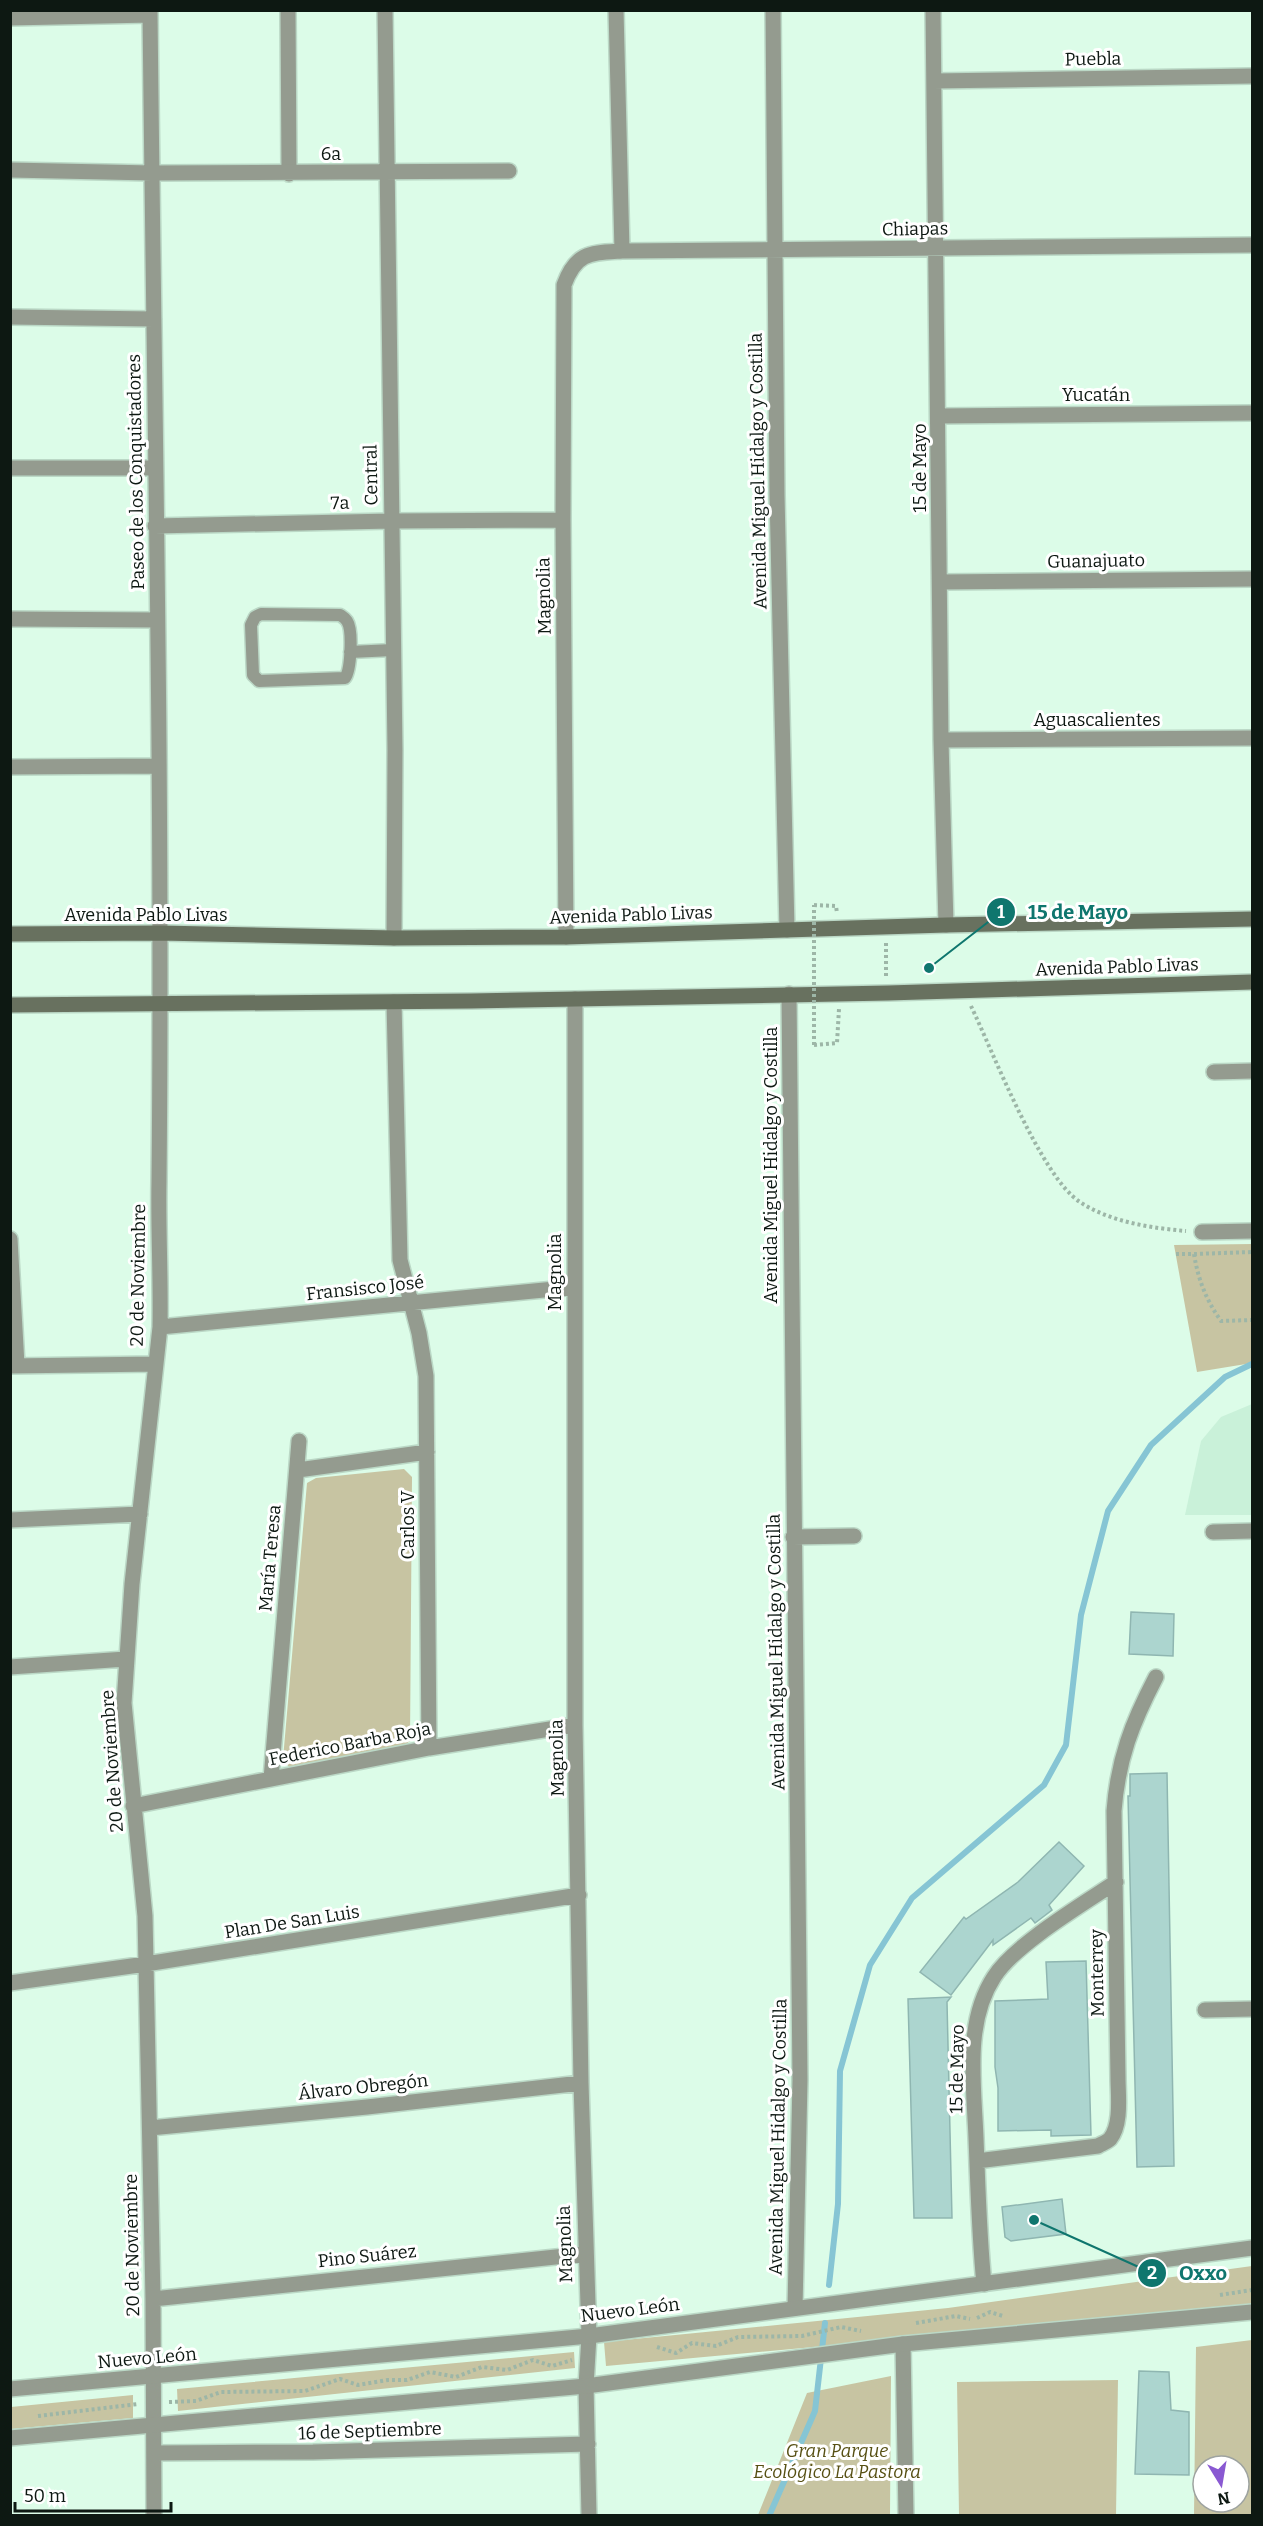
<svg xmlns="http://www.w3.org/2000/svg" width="1263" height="2526" font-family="Bitter,serif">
	<rect width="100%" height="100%" fill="#dcfce8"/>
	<path fill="#c9f1d9" d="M1252 1404V1515H1185L1201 1441 1221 1417Z"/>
	<path fill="#c7c4a2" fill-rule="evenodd" d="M1252 1244V1363L1197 1372 1174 1245Z
		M404 1469 412 1477 410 1741 399 1750 292 1771 283 1759 307 1483 316 1478Z
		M1252 2266V2307L606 2366 604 2342 948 2308Z
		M1252 2340V2514L1194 2515 1196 2347ZM1203 2466H1239V2502H1203Z
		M574 2352 575 2368 178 2411 177 2389Z
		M891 2376 890 2515H758L807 2393Z
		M1118 2380 1116 2515H959L957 2382Z
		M133 2395V2418L11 2429V2407Z"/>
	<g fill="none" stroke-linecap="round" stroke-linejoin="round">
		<path stroke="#86c5d4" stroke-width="6" d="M829 2285 838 2204 840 2071 870 1965 912 1898 1044 1785 1066 1745 1081 1615 1108 1511 1151 1445 1225 1377 1252 1364
			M769 2516 815 2411 825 2323"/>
	</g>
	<path fill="#acd5cf" stroke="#8fb6b1" stroke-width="1.5" d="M1131 1612 1174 1614 1173 1656 1129 1654Z
		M1167 1773 1174 2166 1137 2167 1128 1796H1130V1774Z
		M1059 1842 1084 1866 1049 1905 1052 1910 1035 1923 1031 1918 993 1945V1940L951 1995 920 1972 964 1917 966 1919 1018 1882Z
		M1086 1961 1091 2135 1051 2136V2130L998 2131V2088L995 2067V2001L1048 1999 1046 1962Z
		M951 1997 947 2002 952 2218H914L908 1999Z
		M1062 2199 1066 2234 1011 2241 1005 2237 1002 2207Z
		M1139 2371 1169 2372 1171 2410 1189 2412V2475L1135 2474Z"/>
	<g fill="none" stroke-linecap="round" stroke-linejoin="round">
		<defs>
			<path id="service" d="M261 614 340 615C343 617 345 618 347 621 353 630 351 670 345 678L259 681 253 675 251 625 255 617Z
				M350 652 393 650"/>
			<path id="minor" d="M150 10C154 401 163 791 159 1181 158 1230 161 1278 160 1327L132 1584 124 1703 145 1916 153 2299 154 2516
				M288 10 289 174
				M385 10 395 750 394 938
				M616 10 622 251
				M773 10 777 495 787 930
				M933 10 941 740 946 925
				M10 18 150 15
				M934 81 1252 76
				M10 170 152 173 509 171
				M10 317 154 319
				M939 416 1252 413
				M10 468H154
				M155 526 391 521 563 520
				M940 582 1252 579
				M10 619 157 620
				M941 740 1252 738
				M10 767 159 766
				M566 937 563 520 564 285C576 252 590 253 622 251L1252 245
				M789 994 800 2080 795 2308
				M575 999V1725L581 2083 589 2336 586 2386 589 2516
				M394 1002 400 1260 419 1333 426 1376 429 1748
				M1214 1072 1252 1071
				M1202 1232 1252 1231
				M10 1239 17 1365
				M160 1327 575 1287
				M10 1366 156 1364
				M298 1470 427 1452
				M10 1520 140 1514
				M1213 1532 1252 1531
				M793 1537 854 1536
				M10 1667 126 1659
				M271 1779 299 1441
				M133 1806 429 1748 575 1725
				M10 1983 146 1964 579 1895
				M1205 2010 1252 2009
				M150 2128 367 2107 581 2083
				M977 2161 1098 2146C1101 2144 1107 2142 1110 2139 1122 2124 1118 2095 1118 2078L1114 1811C1118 1759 1132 1723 1156 1677
				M984 2284C979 2235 978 2187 976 2138 974 2085 964 2023 994 1977 1014 1945 1083 1904 1116 1882
				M153 2299 584 2254
				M903 2344 906 2516
				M154 2453 313 2452 588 2444"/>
			<path id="tertiary" d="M10 2389 589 2336 1252 2248
				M10 2438 586 2386 903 2344 1252 2312"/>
			<path id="secondary" d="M10 934 160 933 394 938 566 937 946 925 1252 919
				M10 1005 471 1001 888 993 1252 982"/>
		</defs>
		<use href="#service" stroke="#bbd8c6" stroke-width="15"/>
		<use href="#minor" stroke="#bbd8c6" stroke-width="18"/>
		<use href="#tertiary" stroke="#bbd8c6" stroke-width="18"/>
		<use href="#secondary" stroke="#bbd8c6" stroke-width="18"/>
		<path stroke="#9db6a7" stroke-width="4" stroke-dasharray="3 3" stroke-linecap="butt" d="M814 905 836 906 837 913
			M886 943V978
			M971 1006C993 1052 1041 1177 1080 1202 1110 1222 1151 1228 1186 1231
			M814 1045 837 1043 839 1009
			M1176 1254H1194C1198 1279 1206 1300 1221 1321L1252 1320
			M1194 1254 1252 1252
			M1220 2295 1252 2290
			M977 2318 990 2312 1003 2316
			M916 2323 956 2316 970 2319
			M657 2347 676 2353 692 2343 716 2346 738 2337 802 2336 841 2327 861 2331
			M169 2402 196 2401 221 2392 305 2391 340 2379 358 2385 388 2380H407L430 2372 456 2377 482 2367 507 2370 533 2360 552 2366 572 2360
			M38 2416 138 2404"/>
		<use href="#service" stroke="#949b8f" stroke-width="12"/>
		<use href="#minor" stroke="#949b8f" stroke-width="15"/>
		<use href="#tertiary" stroke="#949b8f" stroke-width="15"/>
		<use href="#secondary" stroke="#68715f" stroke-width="15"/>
		<path stroke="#9db6a7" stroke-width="4" stroke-dasharray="3 3" stroke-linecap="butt" d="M814 1045V905"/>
	</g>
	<g text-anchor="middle" stroke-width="6" stroke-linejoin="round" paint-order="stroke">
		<g font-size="18" fill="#0d1812" stroke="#fff">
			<text transform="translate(1093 59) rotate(-1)" y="6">Puebla</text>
			<text x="331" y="160">6a</text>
			<text transform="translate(915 229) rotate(-1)" y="6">Chiapas</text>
			<text x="1096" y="401">Yucatán</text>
			<text transform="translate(920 468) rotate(-90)" y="6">15 de Mayo</text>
			<text transform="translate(758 471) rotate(-91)" y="6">Avenida Miguel Hidalgo y Costilla</text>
			<text transform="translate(136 472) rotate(-91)" y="6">Paseo de los Conquistadores</text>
			<text transform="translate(371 475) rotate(-91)" y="6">Central</text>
			<text transform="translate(340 503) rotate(-2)" y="6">7a</text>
			<text transform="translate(1096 561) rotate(-1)" y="6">Guanajuato</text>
			<text transform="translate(544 596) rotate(-91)" y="6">Magnolia</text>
			<text x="1097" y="726">Aguascalientes</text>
			<text x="146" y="921">Avenida Pablo Livas</text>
			<text transform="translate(631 915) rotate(-2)" y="6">Avenida Pablo Livas</text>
			<text transform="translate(1117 967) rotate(-2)" y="6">Avenida Pablo Livas</text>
			<text transform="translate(771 1165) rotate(-90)" y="6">Avenida Miguel Hidalgo y Costilla</text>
			<text transform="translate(555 1272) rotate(-90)" y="6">Magnolia</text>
			<text transform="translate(138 1275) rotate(-89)" y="6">20 de Noviembre</text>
			<text transform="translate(365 1288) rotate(-6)" y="6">Fransisco José</text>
			<text transform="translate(408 1525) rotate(-90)" y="6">Carlos V</text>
			<text transform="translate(270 1558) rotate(-85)" y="6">María Teresa</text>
			<text transform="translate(776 1652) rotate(-91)" y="6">Avenida Miguel Hidalgo y Costilla</text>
			<text transform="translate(350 1744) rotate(-11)" y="6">Federico Barba Roja</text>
			<text transform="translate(557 1758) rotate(-91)" y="6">Magnolia</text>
			<text transform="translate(112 1761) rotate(-94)" y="6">20 de Noviembre</text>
			<text transform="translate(292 1922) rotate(-9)" y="6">Plan De San Luis</text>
			<text transform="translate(1097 1973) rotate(-91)" y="6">Monterrey</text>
			<text transform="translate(957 2069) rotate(-89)" y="6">15 de Mayo</text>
			<text transform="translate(363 2087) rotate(-6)" y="6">Álvaro Obregón</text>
			<text transform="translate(778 2137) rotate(-89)" y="6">Avenida Miguel Hidalgo y Costilla</text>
			<text transform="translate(565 2244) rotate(-92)" y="6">Magnolia</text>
			<text transform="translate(132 2245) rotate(-91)" y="6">20 de Noviembre</text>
			<text transform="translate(367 2256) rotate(-6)" y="6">Pino Suárez</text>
			<text transform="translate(630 2310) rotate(-7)" y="6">Nuevo León</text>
			<text transform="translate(147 2358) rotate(-5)" y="6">Nuevo León</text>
			<text transform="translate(370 2431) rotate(-2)" y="6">16 de Septiembre</text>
		</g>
		<g font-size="18" font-style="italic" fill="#575014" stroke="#fff">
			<text x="837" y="2457">Gran Parque<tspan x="837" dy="21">Ecológico La Pastora</tspan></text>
		</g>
	</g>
	<path fill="none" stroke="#0f766e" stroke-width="2" d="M929 968L1001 912M1034 2220L1152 2273"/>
	<g fill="#0f766e" stroke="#fff" stroke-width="2">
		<circle cx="929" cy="968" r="6"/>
		<circle cx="1034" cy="2220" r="6"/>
		<circle cx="1001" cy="912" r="15"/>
		<circle cx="1152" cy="2273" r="15"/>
	</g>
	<g font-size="18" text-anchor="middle" font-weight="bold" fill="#fff">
		<text x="1001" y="918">1</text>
		<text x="1152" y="2279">2</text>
	</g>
	<g font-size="20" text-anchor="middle" font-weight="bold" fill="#0f766e" stroke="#fff" stroke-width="6" stroke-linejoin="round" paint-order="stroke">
		<text x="1078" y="919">15 de Mayo</text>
		<text x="1203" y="2280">Oxxo</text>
	</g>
	<rect width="1263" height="2526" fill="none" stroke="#0d1812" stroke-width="24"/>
	<g transform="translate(1221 2484) rotate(169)"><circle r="28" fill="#ffffff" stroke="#9ea3a0" stroke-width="1.5"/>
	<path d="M0-4.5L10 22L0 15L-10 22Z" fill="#8a59d2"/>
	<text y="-9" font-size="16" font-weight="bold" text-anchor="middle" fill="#0d1812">N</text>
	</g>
	<path d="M15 2502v9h156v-9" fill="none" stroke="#0d1812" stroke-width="3"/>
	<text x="24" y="2502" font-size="18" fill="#0d1812" stroke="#ffffff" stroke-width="4.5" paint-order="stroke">50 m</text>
</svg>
